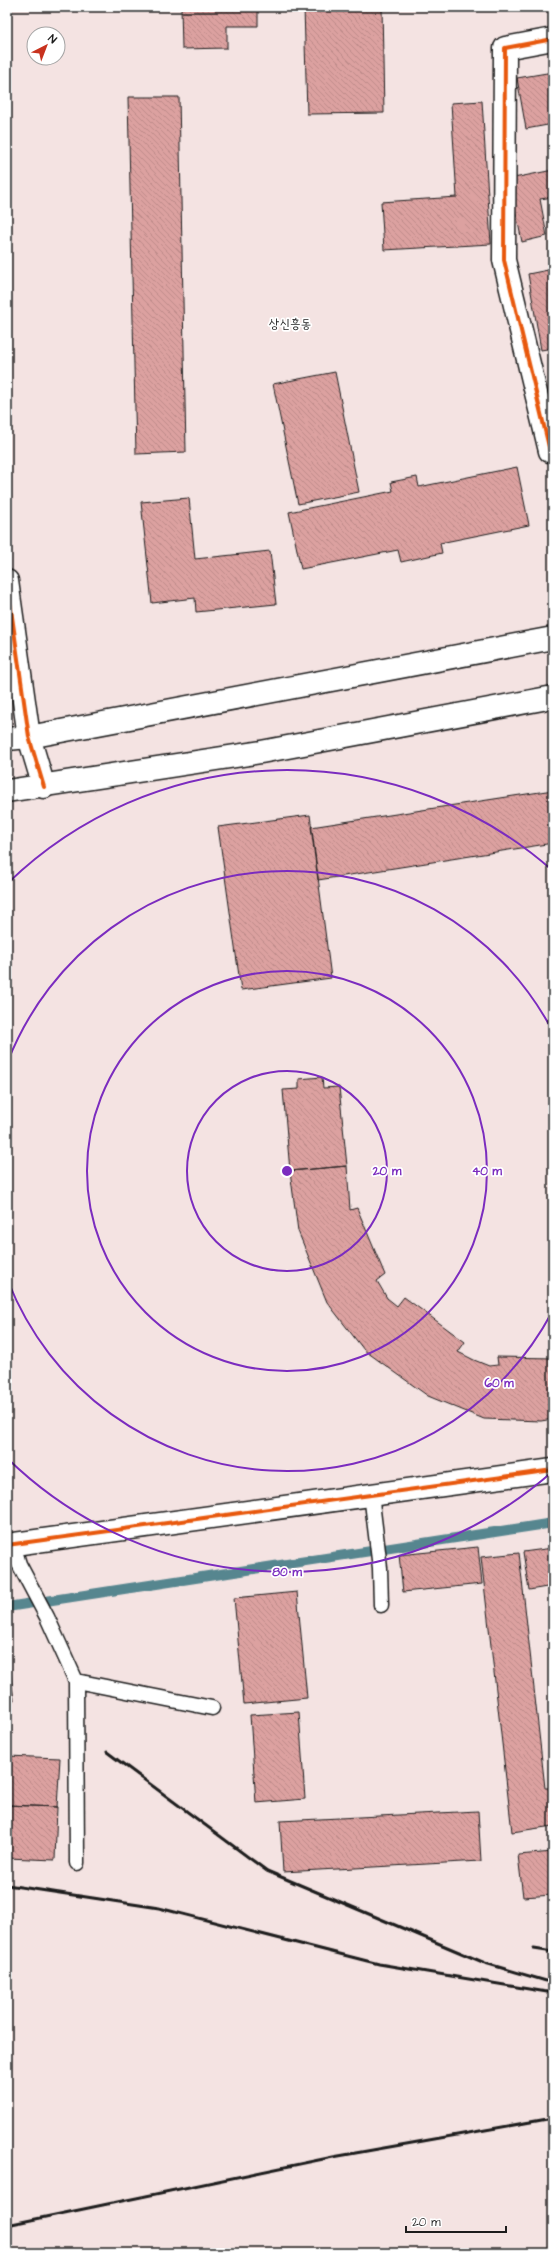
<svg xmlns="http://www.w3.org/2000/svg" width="560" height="2260" font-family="'Architects Daughter','Poor Story',sans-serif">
	<defs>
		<pattern id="building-back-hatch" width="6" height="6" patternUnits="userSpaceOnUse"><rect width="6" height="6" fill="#dca1a0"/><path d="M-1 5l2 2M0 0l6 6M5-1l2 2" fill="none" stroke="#bc8a89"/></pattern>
	</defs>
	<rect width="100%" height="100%" fill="#f4e3e2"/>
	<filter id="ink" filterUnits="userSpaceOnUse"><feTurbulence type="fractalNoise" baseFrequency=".025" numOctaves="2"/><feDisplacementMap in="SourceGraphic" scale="8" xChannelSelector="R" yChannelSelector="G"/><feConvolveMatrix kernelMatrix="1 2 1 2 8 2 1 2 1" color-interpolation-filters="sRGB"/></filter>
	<g filter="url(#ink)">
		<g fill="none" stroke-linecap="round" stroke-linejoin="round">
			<path stroke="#57868f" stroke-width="10" d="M7 1607 553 1523"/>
		</g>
		<path fill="url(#building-back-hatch)" stroke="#1c1c1c" d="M181 7H258V26H227V48L182 49Z
			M304 7H382L384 113 307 114Z
			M553 72V124L526 129 517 78Z
			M128 97H179L186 452 136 454Z
			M482 101 491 244 384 250 381 202 457 197 451 103Z
			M553 170V197L540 199 547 236 522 242 509 179Z
			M553 269V348L541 350 528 274Z
			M335 372 359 492 298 504 273 384Z
			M517 467 529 525 440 543 442 553 401 562 398 550 301 569 289 512 393 491 391 482 417 477 419 487Z
			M189 498 195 559 270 551 276 604 196 612 195 598 152 603 141 502Z
			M553 790V843L318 880 311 827Z
			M310 815 331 978 241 990 218 827Z
			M322 1077 323 1088 339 1087 347 1166 290 1171 283 1090 299 1089V1079Z
			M347 1166 350 1210 357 1208 385 1275 377 1281 387 1298 397 1306 404 1297 465 1342 458 1352 474 1360 489 1366 498 1365 497 1357 553 1358V1419L541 1421 484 1419 428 1396 364 1350 327 1302 298 1231 290 1171Z
			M478 1547 482 1584 403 1592 399 1555Z
			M553 1548V1586L529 1590 523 1552Z
			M519 1553 545 1788H553V1826L512 1832 481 1557Z
			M297 1592 307 1698 244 1704 234 1598Z
			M7 1649 14 1700 7 1701Z
			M299 1712 305 1799 256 1803 250 1715Z
			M7 1756 60 1758 57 1807 7 1805Z
			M7 1805 57 1807 55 1860 7 1858Z
			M478 1811 481 1861 283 1872 280 1821Z
			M553 1852V1895L523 1897 518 1855Z"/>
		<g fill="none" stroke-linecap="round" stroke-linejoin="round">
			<defs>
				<path id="lane" d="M371 1494 380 1568 381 1605
					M13 1544 19 1564 47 1617 76 1681 77 1863
					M76 1681 212 1708"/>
				<path id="street" d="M550 451 504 260 505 48 553 39
					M7 581 29 737 44 787
					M7 1545 553 1470"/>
				<path id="secondary" d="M7 739 29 737 553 638
					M7 791 261 752 553 697"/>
			</defs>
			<use href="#lane" stroke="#1c1c1c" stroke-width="17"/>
			<use href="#street" stroke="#1c1c1c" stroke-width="25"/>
			<use href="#secondary" stroke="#1c1c1c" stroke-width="25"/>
			<use href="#lane" stroke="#fff" stroke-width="14"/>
			<use href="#street" stroke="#fff" stroke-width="22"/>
			<use href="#secondary" stroke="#fff" stroke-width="22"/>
			<path stroke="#1c1c1c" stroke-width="3" d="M107 1752 267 1871 485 1963 553 1983
				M7 1885 159 1908 379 1964 553 1993
				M534 1949 553 1952
				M7 2225 333 2157 553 2118"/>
			<defs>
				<path id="cycleway" d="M550 451 504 260 505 48 553 39
					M7 581 29 737 44 787
					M7 1545 553 1470"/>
			</defs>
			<use href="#cycleway" stroke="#fff" stroke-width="6"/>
			<use href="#cycleway" stroke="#e8590c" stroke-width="4"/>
		</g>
	</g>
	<g fill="none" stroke="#7b2cbf" stroke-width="2">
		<circle cx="287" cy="1171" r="100"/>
		<circle cx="287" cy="1171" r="200"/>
		<path d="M552 1312A300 300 0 0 1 8 1281M8 1061A300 300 0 0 1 552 1030"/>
		<path d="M553 1471A401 401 0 0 1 8 1459M8 883A401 401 0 0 1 553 871"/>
	</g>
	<g text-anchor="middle" stroke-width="3.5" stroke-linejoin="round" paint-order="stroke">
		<g font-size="13" fill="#1c1c1c" stroke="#fff">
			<text x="290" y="328">상신흥동</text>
		</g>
	</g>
	<circle cx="287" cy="1171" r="6" fill="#7b2cbf" stroke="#fff" stroke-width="2"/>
	<g font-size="12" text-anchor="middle" font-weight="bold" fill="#7b2cbf" stroke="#fff" stroke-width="3.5" stroke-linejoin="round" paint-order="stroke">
		<text x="387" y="1175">20 m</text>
		<text x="487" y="1175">40 m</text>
		<text x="499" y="1387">60 m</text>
		<text x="287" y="1576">80 m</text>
	</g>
	<rect width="560" height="2260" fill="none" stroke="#fff" stroke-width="24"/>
	<rect x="12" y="12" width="536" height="2236" fill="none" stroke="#1c1c1c" stroke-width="1.5" filter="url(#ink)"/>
	<g transform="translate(46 46) rotate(42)"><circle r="19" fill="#ffffff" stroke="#a4a4a4"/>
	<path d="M0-3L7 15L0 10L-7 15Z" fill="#c8321e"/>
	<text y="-6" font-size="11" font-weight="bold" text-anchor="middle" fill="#1c1c1c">N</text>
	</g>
	<path d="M406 2226v6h100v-6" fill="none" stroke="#1c1c1c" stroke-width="2"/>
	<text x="412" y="2226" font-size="12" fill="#1c1c1c" stroke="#ffffff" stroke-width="3" paint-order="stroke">20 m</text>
</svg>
